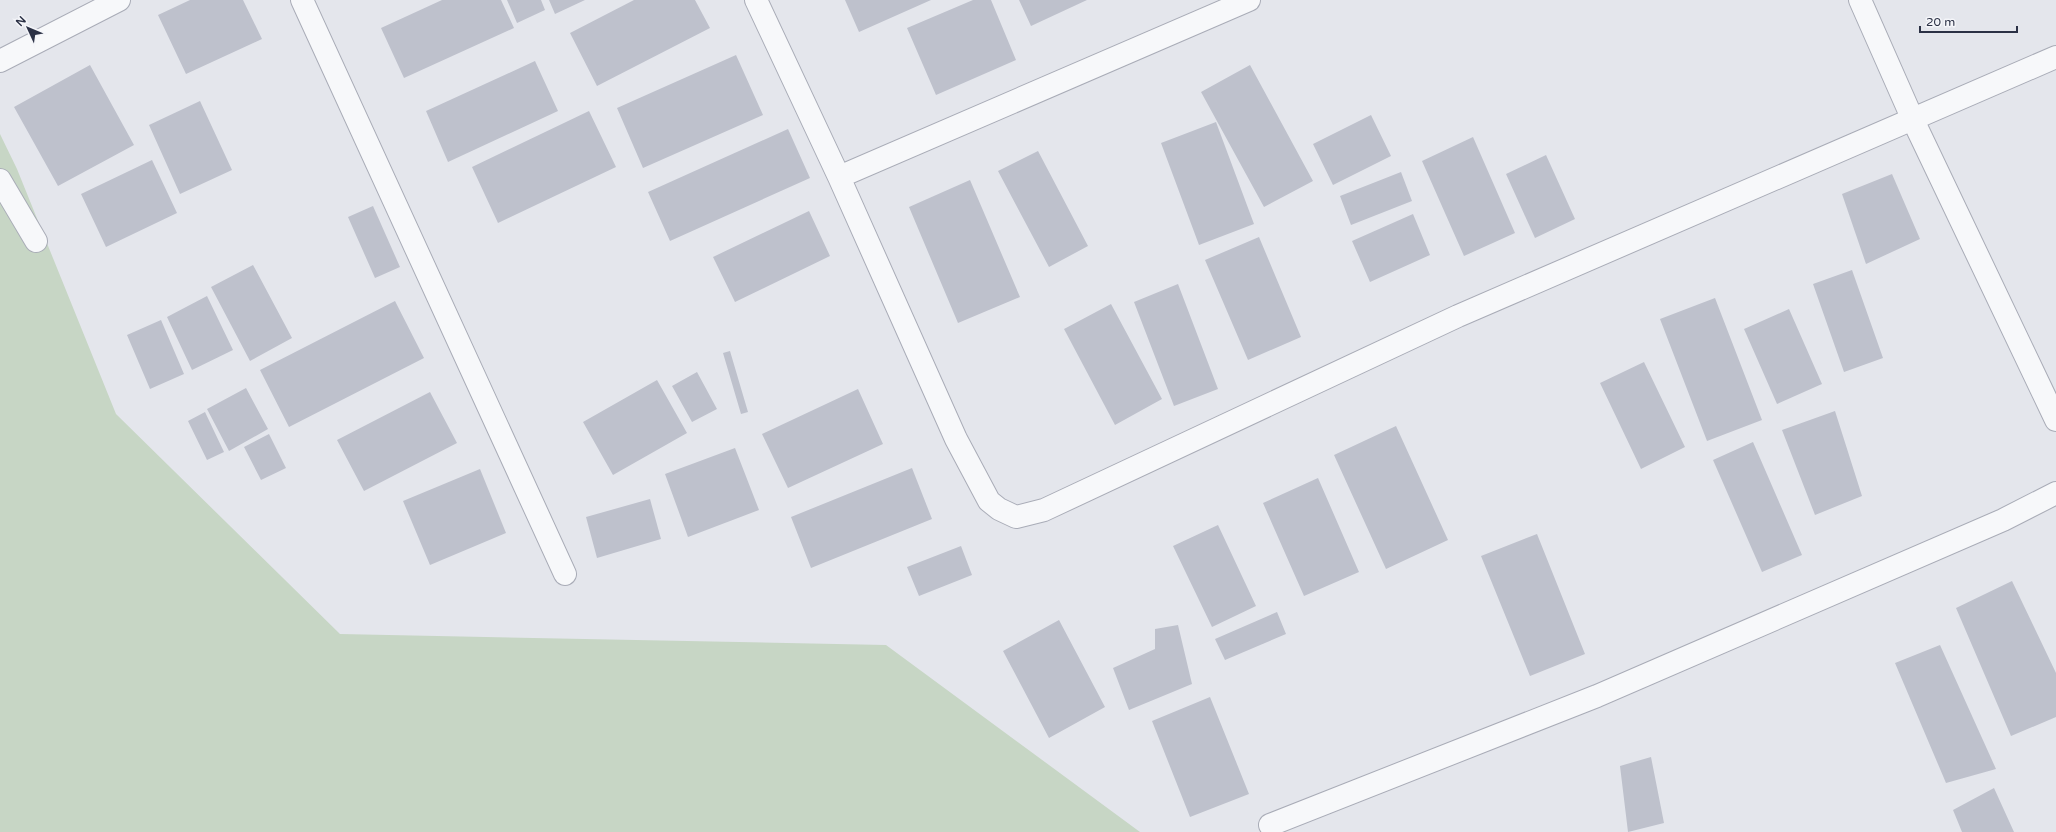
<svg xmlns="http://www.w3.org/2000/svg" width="2056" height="832" font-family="'Varela Round',sans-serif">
	<rect width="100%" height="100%" fill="#e4e6ec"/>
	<path fill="#c7d6c5" d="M0 134 17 169 116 414 340 634 886 645 1140 832H0Z"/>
	<path fill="#bec1cc" d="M190 0H243L262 39 186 74 158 15Z
		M442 0H501L514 28 404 78 381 28Z
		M507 0H541L545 10 517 23Z
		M549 0H585L555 14Z
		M634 0H695L710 28 597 86 570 33Z
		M845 0H931L859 32Z
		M973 0H991L1016 60 936 95 907 28Z
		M1019 0H1087L1031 26Z
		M736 55 763 115 643 168 617 108Z
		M535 61 558 111 448 162 426 111Z
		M90 65 134 145 58 186 14 107Z
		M1250 65 1313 181 1264 207 1201 92Z
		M200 101 232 170 180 194 149 125Z
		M589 111 616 167 498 223 472 167Z
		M1371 115 1391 156 1333 185 1313 144Z
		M1216 122 1254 224 1199 245 1161 143Z
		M788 129 810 178 670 241 648 192Z
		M1473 137 1515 233 1464 256 1422 161Z
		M1038 151 1088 246 1049 267 998 171Z
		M1546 155 1575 219 1535 238 1506 174Z
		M152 160 177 213 106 247 81 194Z
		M1401 172 1412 201 1351 225 1340 196Z
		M1892 174 1920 239 1866 264 1842 194Z
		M970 180 1020 297 958 323 909 207Z
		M373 206 400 267 375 278 348 217Z
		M809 211 830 256 735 302 713 257Z
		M1413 214 1430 255 1370 282 1352 241Z
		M1259 237 1301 337 1248 360 1205 260Z
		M253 265 292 338 250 361 211 287Z
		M1852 270 1883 358 1844 372 1813 284Z
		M1178 284 1218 389 1174 406 1134 302Z
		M207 296 233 350 192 370 167 317Z
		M1715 298 1762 420 1707 441 1660 319Z
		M395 301 424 358 289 427 260 370Z
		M1111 304 1162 399 1115 425 1064 329Z
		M1789 309 1822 384 1777 404 1744 329Z
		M161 320 184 374 150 389 127 335Z
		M730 351 748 412 741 414 723 353Z
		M1644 362 1685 447 1641 469 1600 383Z
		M697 372 717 409 692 422 672 386Z
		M657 380 687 433 613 475 583 422Z
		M246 388 268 429 229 451 207 409Z
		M858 389 883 444 788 488 762 434Z
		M430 392 457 443 364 491 337 440Z
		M1835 411 1862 496 1815 515 1782 430Z
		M205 412 224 452 207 460 188 421Z
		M1396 426 1448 540 1386 569 1334 455Z
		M269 434 286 468 261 480 244 447Z
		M1753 442 1802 555 1762 572 1713 460Z
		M735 448 759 510 688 537 665 474Z
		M912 468 932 519 811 568 791 517Z
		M480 469 506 533 430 565 403 501Z
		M1318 478 1359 572 1304 596 1263 503Z
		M650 499 661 539 597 558 586 517Z
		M1218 525 1256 606 1212 627 1173 546Z
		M1537 534 1585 654 1530 676 1481 556Z
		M961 546 972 575 919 596 907 567Z
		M2012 581 2056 673V717L2011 736 1956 608Z
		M1277 612 1286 634 1225 660 1215 639Z
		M1059 620 1105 707 1049 738 1003 651Z
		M1178 625 1192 684 1129 710 1113 668 1155 649V629Z
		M1940 645 1996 769 1946 783 1895 663Z
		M1210 697 1249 794 1190 817 1152 721Z
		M1651 757 1664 823 1628 832 1620 766Z
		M1994 788 2014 832H1962L1953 810Z"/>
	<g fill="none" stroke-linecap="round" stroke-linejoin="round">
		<defs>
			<path id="minor" d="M302 0 565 574
				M756 0 839 177 956 439 989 501 999 509 1016 517 1044 510 1458 316 2056 57
				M1860 0 1913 120 2056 420
				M0 61 119 0
				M839 177 1249 0
				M0 180 36 241
				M1270 825 1597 696 2003 520 2056 493"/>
		</defs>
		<use href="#minor" stroke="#a9acb7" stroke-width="24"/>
		<use href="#minor" stroke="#f7f8fa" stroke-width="22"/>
	</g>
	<g transform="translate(28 28) rotate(314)" stroke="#f4f5f9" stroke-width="3" paint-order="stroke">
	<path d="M0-3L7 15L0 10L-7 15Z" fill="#2b3145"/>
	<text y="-6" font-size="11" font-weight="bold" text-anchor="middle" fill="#2b3145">N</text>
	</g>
	<path d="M1920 26v6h97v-6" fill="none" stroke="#2b3145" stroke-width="2"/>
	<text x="1926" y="26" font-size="12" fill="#2b3145" stroke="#f4f5f9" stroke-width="3" paint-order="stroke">20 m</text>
</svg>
